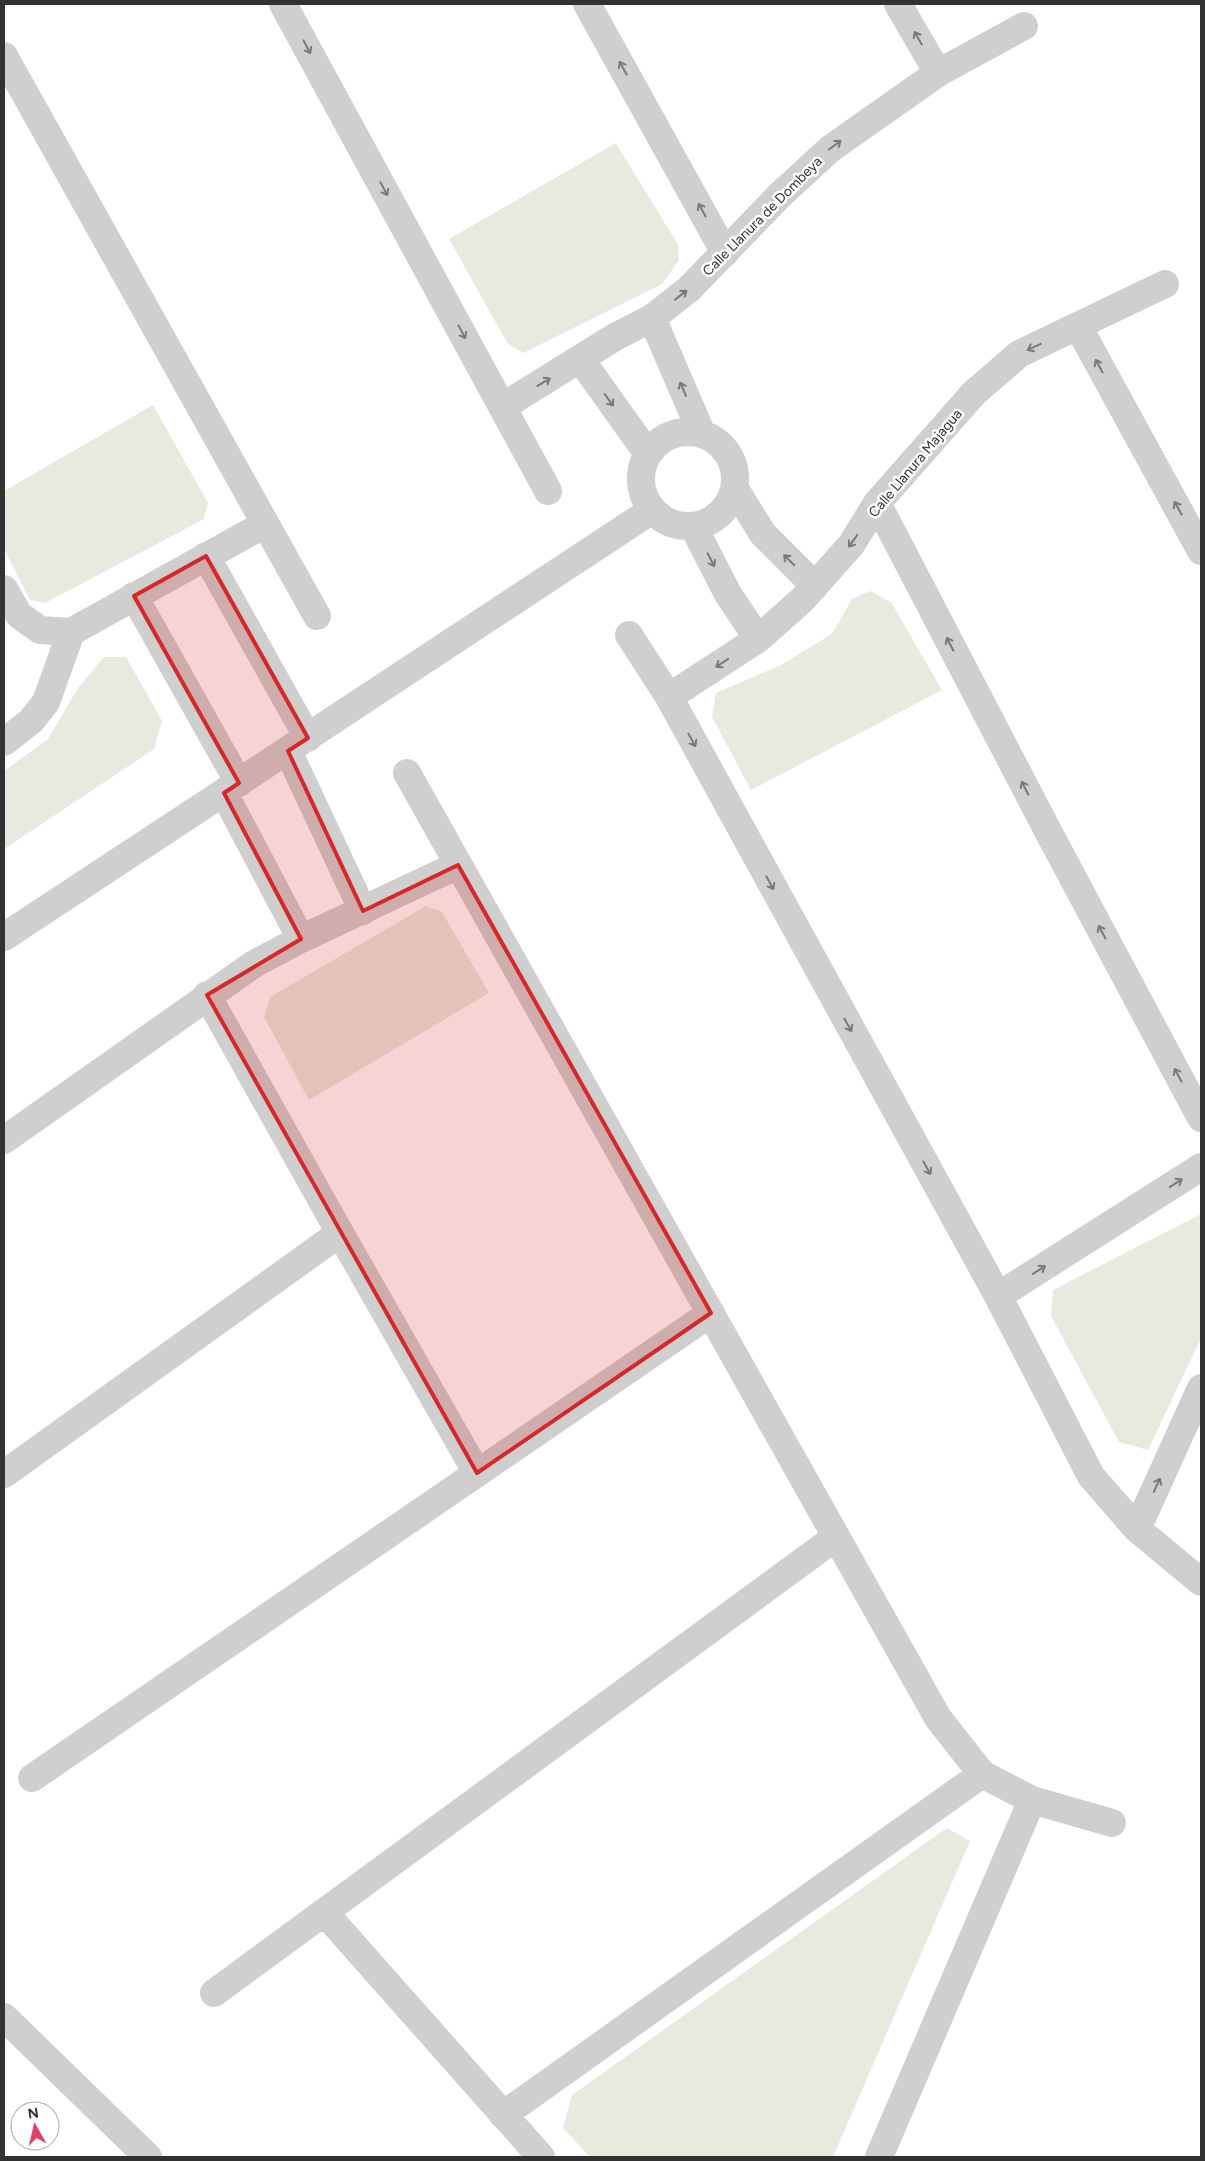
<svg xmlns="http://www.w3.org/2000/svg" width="1205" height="2161" font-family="Figtree,sans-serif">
	<rect width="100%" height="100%" fill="#fff"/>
	<path fill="#e7eade" d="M616 143 678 245 679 260 662 284 523 353 508 344 449 239Z
		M153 405 208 503 204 519 45 603 30 600 4 549V491Z
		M870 591 891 602 942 690 751 790 712 717 716 693 781 665 832 634 852 599Z
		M104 657H126L162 721 154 749 4 849V771L48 739 78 688Z
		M426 906 442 912 489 993 309 1100 264 1017 270 997Z
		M1201 1214V1338L1148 1450 1119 1442 1051 1316 1053 1290Z
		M947 1828 970 1841 833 2157H590L563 2128 572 2095Z"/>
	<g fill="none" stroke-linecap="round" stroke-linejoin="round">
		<path stroke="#cfcfcf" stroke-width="28" d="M283 4 548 491
			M587 4 725 253
			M898 4 938 73
			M4 56 317 616
			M652 318 702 434
			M1078 326 1201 551
			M581 360 648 454
			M502 407 615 337 652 318 689 289 780 195 830 149 938 73 1024 26
			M641 479a47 47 0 1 1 94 0a47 47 0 1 1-94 0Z
			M735 489 763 534 815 586
			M877 503 1049 833 1201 1118
			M693 526 728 594 758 639
			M206 556 308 738
			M4 589 19 615 40 630 71 632 265 524
			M134 596 239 783
			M629 635 669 697 998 1296 1091 1476 1137 1529 1201 1582
			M669 697 758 639 802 600 851 545 877 503 974 393 1019 354 1165 284
			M4 742 31 721 46 702 71 632
			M288 751 363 911
			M407 773 938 1718 982 1774 1032 1800 1112 1823
			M224 793 301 939
			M4 937 652 510
			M207 995 340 1233 477 1473
			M4 1140 254 964 301 939 458 865
			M998 1296 1201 1167
			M4 1474 340 1233
			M1137 1529 1201 1388
			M32 1778 711 1313
			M324 1912 541 2157
			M214 1993 836 1537
			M4 2017 148 2157
			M503 2115 982 1774
			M879 2157 1032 1800"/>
	</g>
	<defs><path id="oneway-shaft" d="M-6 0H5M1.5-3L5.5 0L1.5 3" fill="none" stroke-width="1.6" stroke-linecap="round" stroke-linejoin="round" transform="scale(1.25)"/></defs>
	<g stroke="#797979">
		<use href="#oneway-shaft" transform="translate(918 38) rotate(-120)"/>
		<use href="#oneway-shaft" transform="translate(307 47) rotate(62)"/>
		<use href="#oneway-shaft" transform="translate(623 68) rotate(-119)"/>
		<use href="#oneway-shaft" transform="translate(835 145) rotate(-37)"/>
		<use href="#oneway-shaft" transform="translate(384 189) rotate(62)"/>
		<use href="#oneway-shaft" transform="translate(702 210) rotate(-119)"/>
		<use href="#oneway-shaft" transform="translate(681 295) rotate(-38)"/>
		<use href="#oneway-shaft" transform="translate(462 332) rotate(62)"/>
		<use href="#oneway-shaft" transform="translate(1034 347) rotate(155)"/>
		<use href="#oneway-shaft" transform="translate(1099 366) rotate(-119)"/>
		<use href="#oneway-shaft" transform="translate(544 382) rotate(-31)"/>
		<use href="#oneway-shaft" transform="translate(683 389) rotate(-113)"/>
		<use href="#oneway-shaft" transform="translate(609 400) rotate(54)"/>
		<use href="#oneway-shaft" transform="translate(1178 508) rotate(-119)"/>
		<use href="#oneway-shaft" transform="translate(853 541) rotate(125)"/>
		<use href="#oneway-shaft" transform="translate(711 560) rotate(63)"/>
		<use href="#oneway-shaft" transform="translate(789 560) rotate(-135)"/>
		<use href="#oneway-shaft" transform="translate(950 644) rotate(-117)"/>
		<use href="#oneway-shaft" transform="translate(722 663) rotate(146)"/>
		<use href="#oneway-shaft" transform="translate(692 740) rotate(61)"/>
		<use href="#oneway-shaft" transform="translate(1025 788) rotate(-117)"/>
		<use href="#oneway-shaft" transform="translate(770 883) rotate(61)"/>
		<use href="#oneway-shaft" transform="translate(1102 932) rotate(-118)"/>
		<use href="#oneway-shaft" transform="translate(848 1025) rotate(61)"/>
		<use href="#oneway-shaft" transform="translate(1178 1075) rotate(-118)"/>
		<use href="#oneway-shaft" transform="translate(927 1168) rotate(61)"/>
		<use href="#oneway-shaft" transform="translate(1176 1183) rotate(-33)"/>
		<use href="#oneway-shaft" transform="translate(1039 1270) rotate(-32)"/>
		<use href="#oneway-shaft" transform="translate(1157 1485) rotate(-65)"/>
	</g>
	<path fill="#d62828" fill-opacity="0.2" stroke="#d62828" stroke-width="4" stroke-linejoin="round" d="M206 556 308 738 288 751 363 911 458 865 711 1313 477 1473 207 995 301 939 224 793 239 783 134 596Z"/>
	<g text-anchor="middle" stroke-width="5" stroke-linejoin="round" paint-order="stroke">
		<g font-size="14" fill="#323232" stroke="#fff">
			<text transform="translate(762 216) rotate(-45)" y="5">Calle Llanura de Dombeya</text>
			<text transform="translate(915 463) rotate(-50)" y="5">Calle Llanura Majagua</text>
		</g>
	</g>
	<rect width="1205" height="2161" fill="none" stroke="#323232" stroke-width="10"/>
	<g transform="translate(35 2126) rotate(352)"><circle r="24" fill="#ffffff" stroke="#adadad"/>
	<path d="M0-4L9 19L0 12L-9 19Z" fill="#dc4169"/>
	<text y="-8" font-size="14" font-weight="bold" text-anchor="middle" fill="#323232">N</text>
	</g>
</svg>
